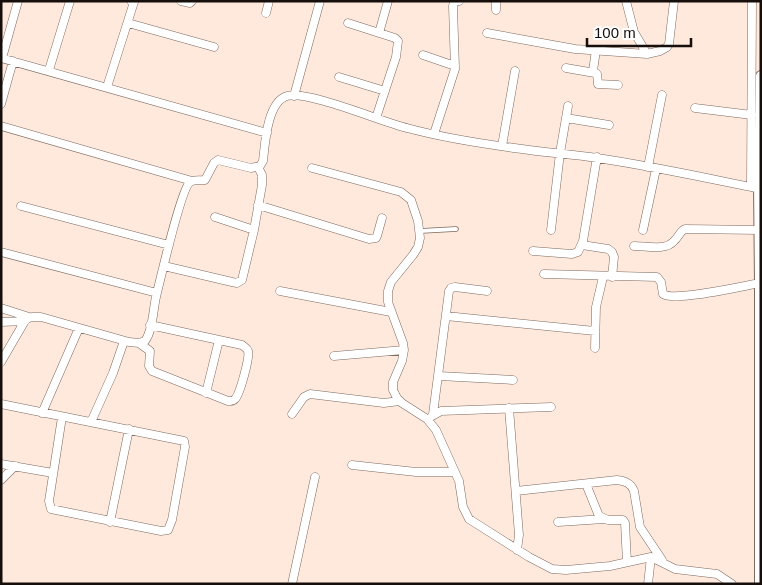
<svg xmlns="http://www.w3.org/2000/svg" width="762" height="585" font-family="Helvetica,sans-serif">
	<rect width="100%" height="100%" fill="#ffe9dd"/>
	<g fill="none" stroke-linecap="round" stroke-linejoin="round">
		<defs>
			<path id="lane" d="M420 231 456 229"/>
			<path id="street" d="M181 1 190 3 192 1
				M496 1V10
				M626 1 634 32 647 54
				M266 13 269 1
				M128 23 214 47
				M348 23 395 38 398 41 396 57 376 118
				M379 33 388 1
				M487 33 575 49 647 54 660 51 667 47 669 44 674 1
				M596 50 593 71 597 74 598 84 618 85
				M423 55 455 66
				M1 58 267 133
				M2 58 18 1
				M566 68 595 73
				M49 70 70 1
				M339 77 385 91
				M107 87 134 2 131 1
				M294 96 320 1
				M1 104 13 61
				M695 108 752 115
				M566 118 609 125
				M1 126 192 181
				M434 134 455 69 453 6 454 2 459 1
				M502 146 515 71
				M648 167 662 95
				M312 168 401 192 411 200 418 221 420 238 418 247 413 255 391 282 388 291V302L403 343 404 350 402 361 393 382V390L397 398 402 403 427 419 436 430 459 481 463 507 469 519 529 557 552 569 566 570 610 566 651 557 675 569 717 574 732 584
				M751 187 752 1
				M258 205 369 239 376 238 377 236 382 218
				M21 206 169 245
				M215 217 254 230
				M551 230 560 153 568 106
				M643 230 656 169
				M582 245 608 249 612 252 614 257 612 277
				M634 246C646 246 666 251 674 241 679 237 679 232 685 229L760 230
				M533 251 572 254 578 252 583 241 597 157
				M1 252 157 293
				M164 266 232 282 237 283 242 280 254 230 262 185V175L258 167
				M544 274 657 277 661 282 663 294C674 302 743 286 760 283
				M280 291 391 312
				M1 308 29 317
				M446 316 595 331
				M1 322 25 321
				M139 343 150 351 149 366 152 371 228 401C231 401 232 402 235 399 240 394 250 357 248 351 247 348 244 347 242 345L150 325
				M595 348 596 307 603 277
				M334 356 404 350
				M1 362 26 319 32 317H41L129 342 139 343 145 341C153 330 153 310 156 297 160 281 181 189 190 182 194 179 200 181 205 180L214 163 218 160 251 168 260 166 263 161C265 144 267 102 287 96 307 90 382 122 407 128 444 138 483 144 522 149 547 153 572 154 597 158 652 166 706 178 761 189
				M439 376 513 380
				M206 393 219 340
				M1 404 184 441 185 447 172 520 168 530 161 531 51 509 49 501 62 417
				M509 408 519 535 517 550
				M42 413 79 328
				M292 414 304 397 310 394 384 403 399 401
				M433 414 449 291 451 288 455 287 487 291
				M432 416 441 411 551 407
				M91 422 113 373 124 341
				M1 464 53 473
				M352 465 416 472H454
				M1 480 15 466
				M586 484 599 516 608 520H623L625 523 627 562
				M516 491 617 480C625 481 631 483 634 491L640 527 662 560
				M110 522 129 429
				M558 522 604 519
				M292 584 315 477
				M648 584 651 557"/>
			<path id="secondary" d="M760 584V283L759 182 761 76"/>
		</defs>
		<use href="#lane" stroke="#7c695f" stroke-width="5.5"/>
		<use href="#street" stroke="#7c695f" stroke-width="9"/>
		<use href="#secondary" stroke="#7c695f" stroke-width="12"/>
		<use href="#lane" stroke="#fff" stroke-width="4"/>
		<use href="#street" stroke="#fff" stroke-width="8"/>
		<use href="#secondary" stroke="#fff" stroke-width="10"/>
	</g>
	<rect width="762" height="585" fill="none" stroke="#150e0a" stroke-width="5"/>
	<path d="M587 38v8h104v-8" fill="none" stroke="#150e0a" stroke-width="2.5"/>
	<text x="594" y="38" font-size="15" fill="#150e0a" stroke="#ffffff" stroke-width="4" paint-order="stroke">100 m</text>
</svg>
